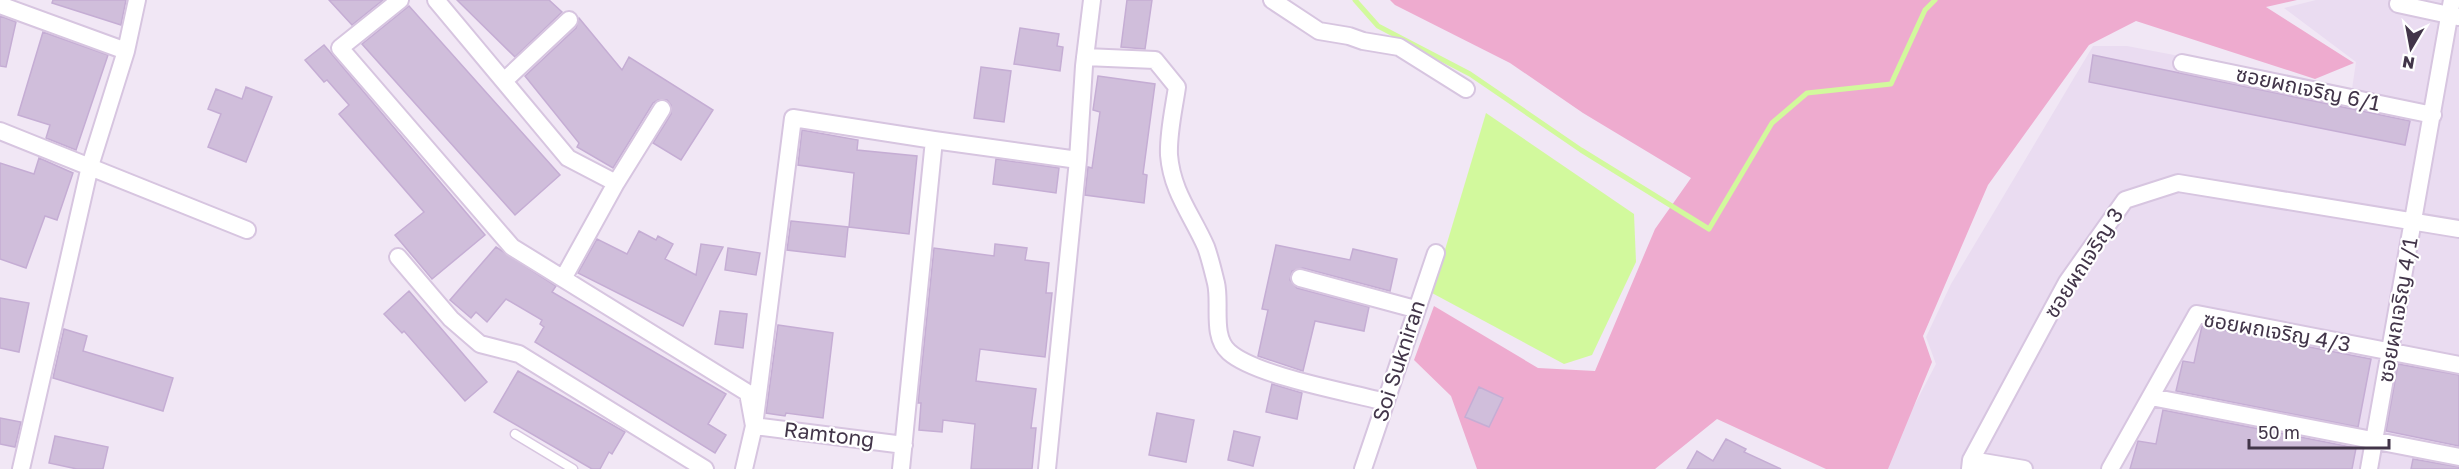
<svg xmlns="http://www.w3.org/2000/svg" width="2459" height="469" font-family="'Golos Text','Noto Sans Thai',sans-serif">
	<rect width="100%" height="100%" fill="#f1e7f5"/>
	<path fill="#eadcf1" d="M2316 0H2459V469H1877L1883 465 1936 364 1926 337 1951 284 2093 46H2127L2352 89 2356 62 2284 8Z"/>
	<path fill="#eeabcf" d="M1390 0H2297L2266 7 2354 63 2315 79 2136 21 2089 45 1988 185 1923 336 1932 362 1888 469H1826L1717 419 1655 469H1477L1451 396 1414 360 1434 306 1538 368 1595 371 1655 229 1691 178 1583 113 1510 63 1395 5Z"/>
	<path fill="#d2f99d" d="M1486 113 1634 214 1636 262 1592 355 1564 364 1432 293Z"/>
	<g fill="none" stroke-linecap="round" stroke-linejoin="round">
		<path stroke="#d2f99d" stroke-width="5" d="M1355 0 1378 26 1470 74 1581 150 1709 229 1772 123 1807 93 1891 84 1925 10 1935 0"/>
	</g>
	<path fill="#d0bedb" stroke="#c5add4" stroke-width="1.5" d="M53 0H126L121 25 52 3Z
		M329 0H383L352 25Z
		M457 0H549L562 12 515 57Z
		M1127 0H1152L1145 49 1121 47Z
		M409 6 560 175 515 215 362 44Z
		M0 16 16 22 6 67 0 66Z
		M579 18 622 70 629 57 713 110 681 160 653 143 671 114V105L667 100H658L653 103 613 168 577 147 579 143 525 76 576 28Z
		M1020 28 1059 34 1057 46 1063 47 1060 71 1014 64Z
		M43 32 108 55 76 150 46 138 50 125 18 115Z
		M324 45 485 235 432 279 395 235 424 212 339 114 349 105 327 80 324 82 305 60Z
		M2093 55 2410 121 2405 145 2089 82Z
		M981 67 1011 71 1004 122 974 118Z
		M1098 76 1155 84 1143 174 1147 175 1144 203 1085 195 1088 167 1092 168 1100 112 1093 110Z
		M246 87 272 97 246 162 208 147 221 114 208 109 216 89 242 99Z
		M802 130 858 140 857 150 917 156 909 234 849 227 854 173 798 165Z
		M39 158 73 173 57 220 45 216 26 268 0 259V163L34 174Z
		M996 159 1059 168 1056 193 993 184Z
		M791 221 848 227 845 257 787 250Z
		M639 231 656 240 658 236 673 244 665 259 696 275 701 244 723 247 683 326 578 273 597 239 627 254Z
		M995 244 1027 248 1025 260 1049 263 1046 293H1052L1045 357 980 349 976 381 1036 389 1031 428H1036L1032 469H971L975 424 943 420 942 432 919 430 921 403H918L934 248 994 256Z
		M1276 245 1350 260 1353 249 1397 259 1390 291 1303 268 1292 271 1290 280 1297 288 1369 307 1364 331 1315 321 1303 371 1258 356 1268 310 1262 309Z
		M496 247 556 286 552 292 726 394 708 424 726 435 715 453 535 342 544 327 540 324 542 320 506 299 487 322 476 312 471 318 450 300Z
		M728 248 760 253 756 275 725 270Z
		M409 291 487 382 465 401 404 331 402 333 384 314Z
		M0 298 29 303 19 352 0 348Z
		M720 311 747 314 743 348 715 344Z
		M778 325 833 333 823 418 786 413 785 416 766 413Z
		M2202 326 2371 359 2358 427 2176 391 2183 361 2194 363Z
		M64 329 87 336 83 351 173 378 163 411 53 378Z
		M2398 364 2459 375V446L2386 431Z
		M518 371 625 432 612 454 609 452 600 469H592L494 412Z
		M1272 384 1302 393 1297 419 1266 412Z
		M1479 387 1503 398 1489 427 1465 417Z
		M2163 410 2356 448 2352 469H2130L2138 441 2156 444Z
		M1157 413 1194 420 1186 462 1149 455Z
		M0 418 21 422 15 447 0 444Z
		M1234 431 1260 437 1253 466 1228 460Z
		M55 436 108 447 103 469H77L49 463Z
		M1726 439 1746 449 1744 452 1781 469H1687L1697 451 1713 461Z
		M2413 459 2459 467V469H2411Z"/>
	<g fill="none" stroke-linecap="round" stroke-linejoin="round">
		<defs>
			<path id="lane" d="M515 434 573 469"/>
			<path id="street" d="M400 0 340 48 512 247 748 393 754 426
				M436 0 568 158 616 183
				M1272 0 1319 31 1349 36 1363 41 1399 47 1466 89
				M2398 4 2458 17
				M0 5 126 51
				M1085 57 1155 60 1177 87C1174 108 1168 133 1169 155 1172 192 1192 215 1206 247 1210 258 1213 271 1216 283 1221 304 1211 336 1229 352 1256 376 1348 392 1385 402
				M2182 63 2433 115
				M504 81 569 20
				M0 131 247 230
				M398 257 451 319 480 344 519 354 705 469
				M564 277 616 183 662 109
				M1300 278 1415 309
				M2151 397 2459 457
				M754 426 904 445
				M1971 460 2024 469
				M21 469 90 166 126 51 137 0
				M744 469 754 426 793 118 934 140 1078 160
				M901 469 934 140
				M1047 469 1078 160 1084 66 1092 0
				M1363 469 1436 253
				M1970 469 1971 460 2067 282 2125 200 2178 183 2459 229
				M2110 469 2197 314 2459 365
				M2369 469 2452 0"/>
		</defs>
		<use href="#lane" stroke="#d7c5e0" stroke-width="11"/>
		<use href="#street" stroke="#d7c5e0" stroke-width="20"/>
		<use href="#lane" stroke="#fff" stroke-width="8"/>
		<use href="#street" stroke="#fff" stroke-width="16"/>
	</g>
	<g text-anchor="middle" stroke-width="4.5" stroke-linejoin="round" paint-order="stroke">
		<g font-size="21" fill="#423549" stroke="#fff">
			<text transform="translate(2308 89) rotate(12)" y="7">ซอยผถเจริญ 6/1</text>
			<text transform="translate(2084 263) rotate(-57)" y="7">ซอยผถเจริญ 3</text>
			<text transform="translate(2398 310) rotate(-80)" y="7">ซอยผถเจริญ 4/1</text>
			<text transform="translate(2277 332) rotate(10)" y="7">ซอยผถเจริญ 4/3</text>
			<text transform="translate(1399 361) rotate(-72)" y="7">Soi Sukniran</text>
			<text transform="translate(829 435) rotate(7)" y="7">Ramtong</text>
		</g>
	</g>
	<g transform="translate(2411 48) rotate(190)" stroke="#ffffff" stroke-width="4.5" paint-order="stroke">
	<path d="M0-4.5L10 22L0 15L-10 22Z" fill="#423549"/>
	<text y="-9" font-size="16" font-weight="bold" text-anchor="middle" fill="#423549">N</text>
	</g>
	<path d="M2249 439v9h140v-9" fill="none" stroke="#423549" stroke-width="3"/>
	<text x="2258" y="439" font-size="18" fill="#423549" stroke="#ffffff" stroke-width="4.5" paint-order="stroke">50 m</text>
</svg>
